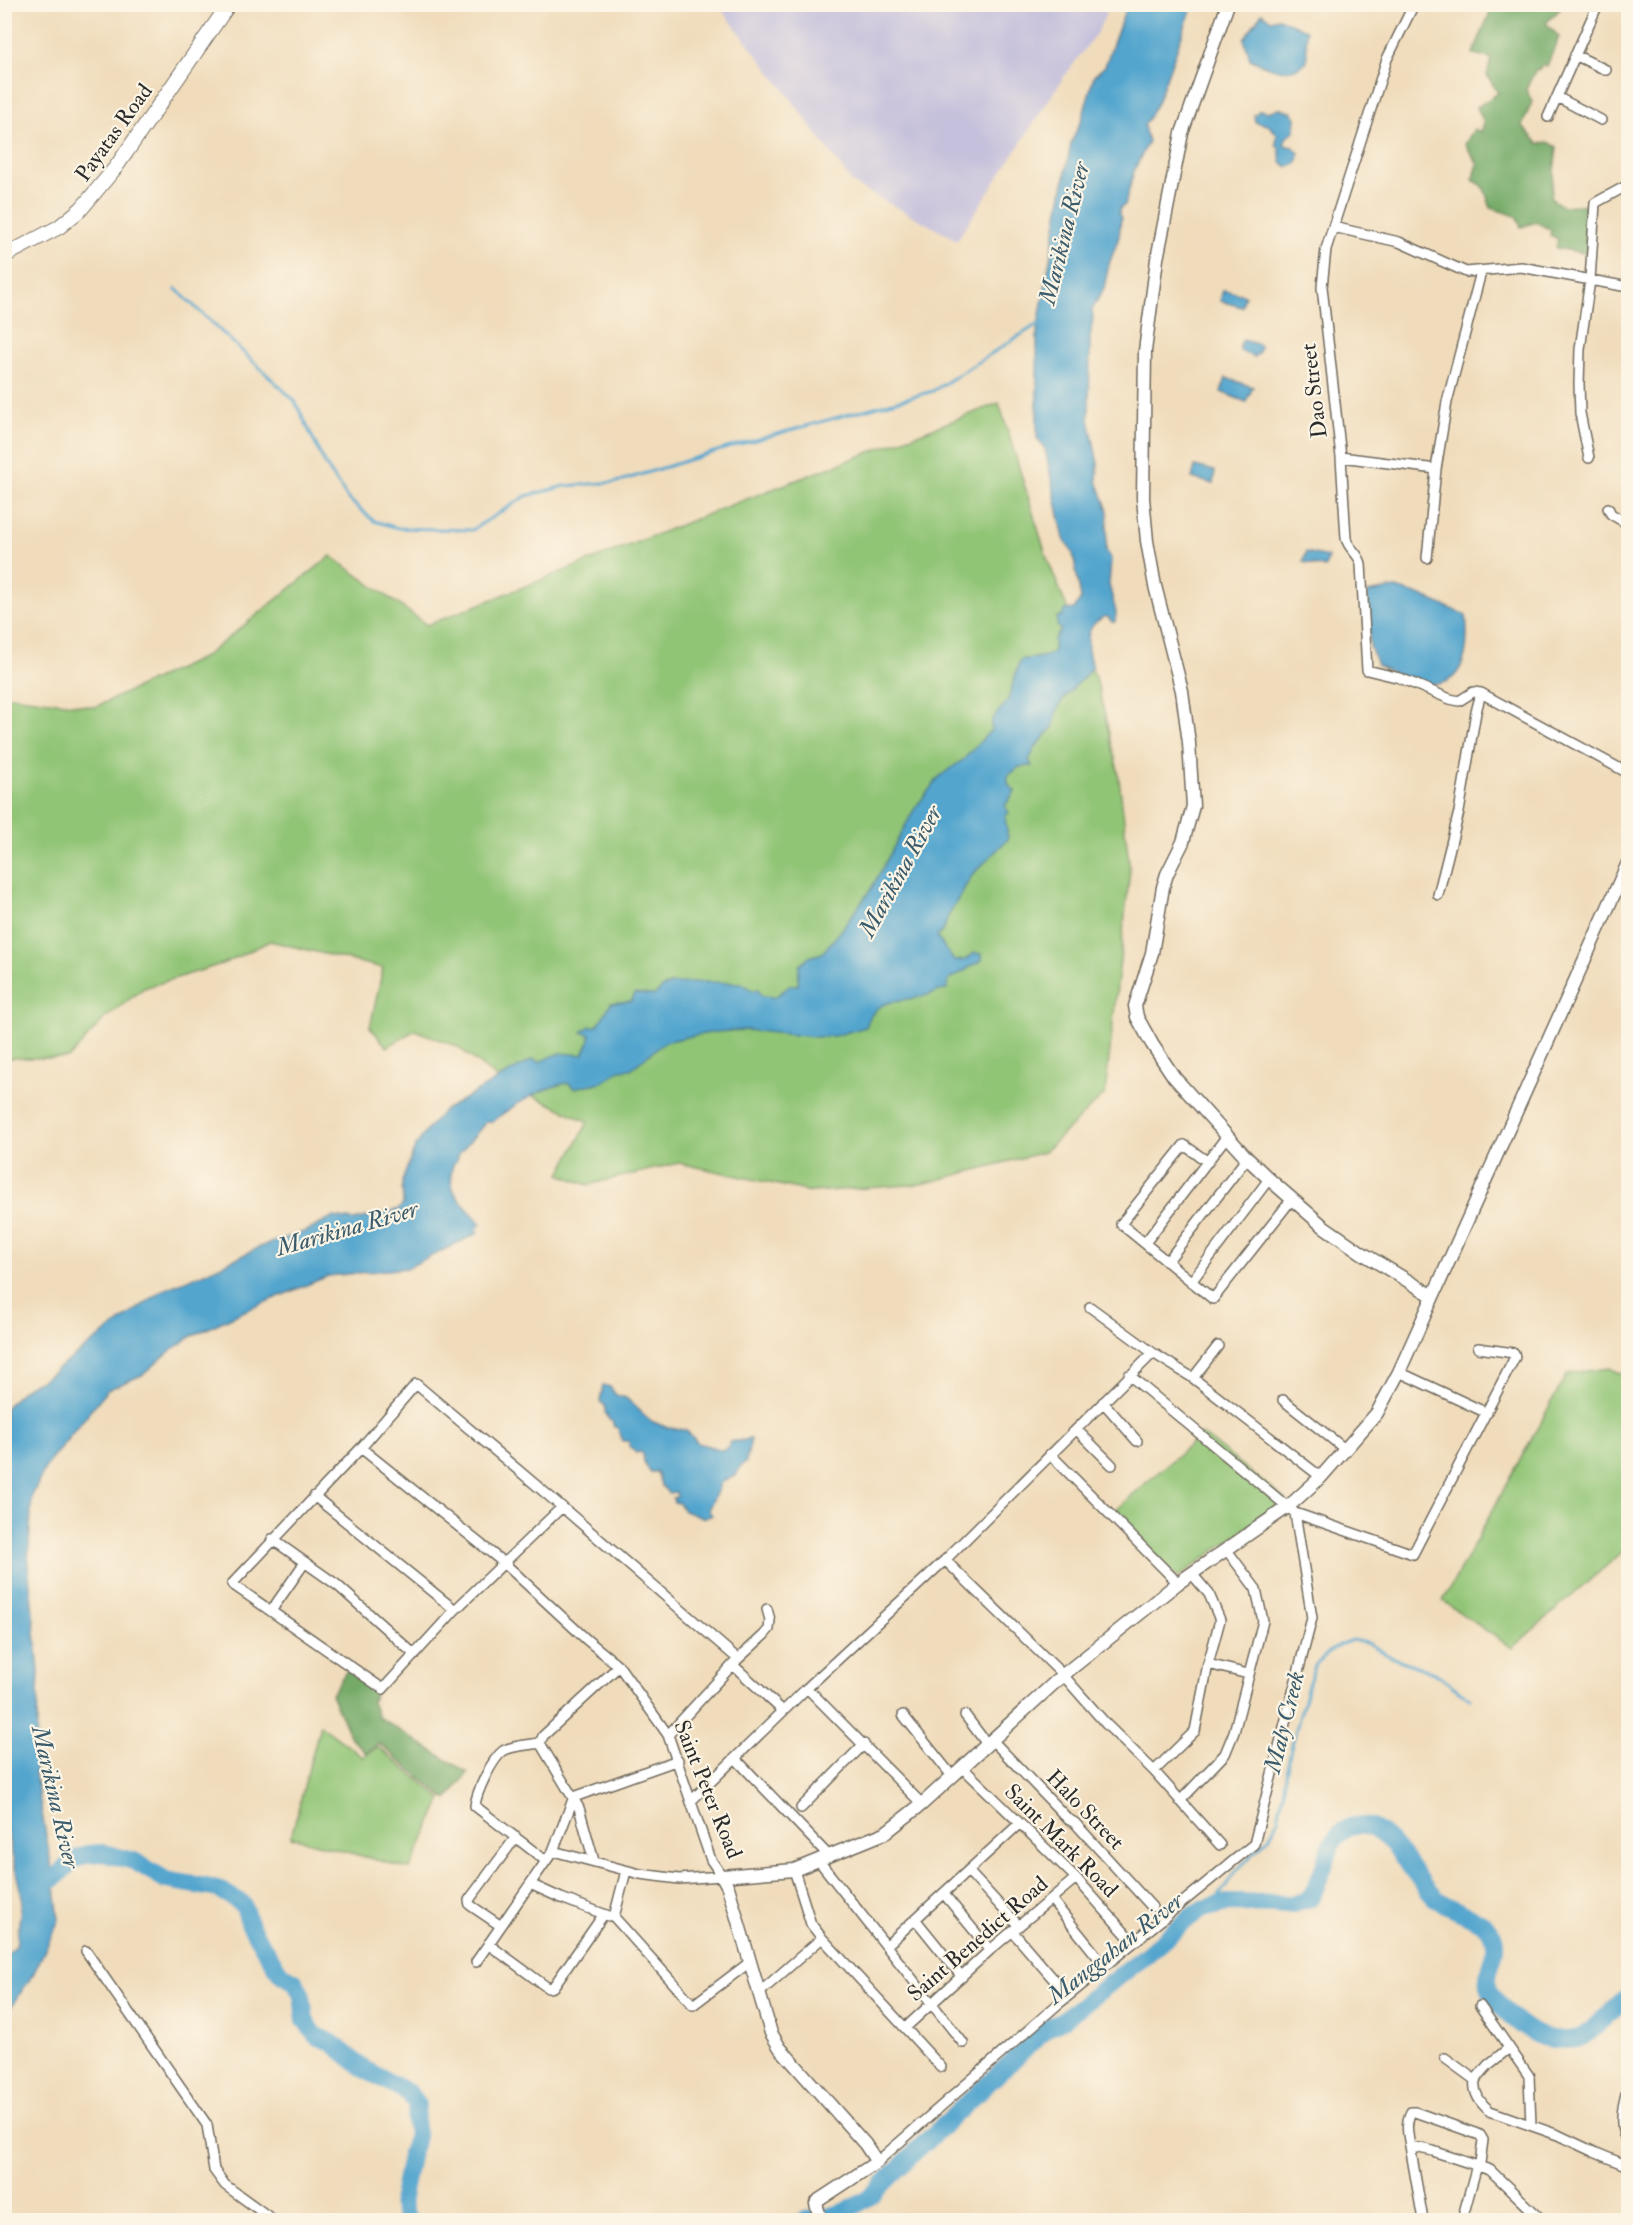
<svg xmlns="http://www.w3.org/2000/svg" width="1633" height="2225" font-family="'IM FELL Double Pica',serif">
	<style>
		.industrial { fill: #c5c0db }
		.green { fill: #91c576; stroke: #5e7850; stroke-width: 1.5 }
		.forest { fill: #74aa67; stroke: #506a49; stroke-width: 1.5 }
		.water { fill: #53a5ce; stroke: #3f687c; stroke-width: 1.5 }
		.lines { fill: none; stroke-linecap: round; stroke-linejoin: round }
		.stream { stroke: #53a5ce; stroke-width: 3 }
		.river { stroke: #53a5ce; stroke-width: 18 }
		.street-casing { stroke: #70695d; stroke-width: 12 }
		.secondary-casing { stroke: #70695d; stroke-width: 15 }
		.primary-casing { stroke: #70695d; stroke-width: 16 }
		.street { stroke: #fff; stroke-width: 9 }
		.secondary { stroke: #fff; stroke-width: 12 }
		.primary { stroke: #fff; stroke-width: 14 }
		.labels { text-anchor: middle; stroke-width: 4.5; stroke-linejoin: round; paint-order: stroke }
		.street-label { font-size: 22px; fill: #2b2b2b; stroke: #fcf5e5 }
		.water-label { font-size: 24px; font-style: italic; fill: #3b5c6c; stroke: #fcf5e5 }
	</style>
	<rect width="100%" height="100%" fill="#fcf5e5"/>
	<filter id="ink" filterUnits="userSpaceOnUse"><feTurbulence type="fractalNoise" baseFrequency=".0167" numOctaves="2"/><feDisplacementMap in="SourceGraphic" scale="12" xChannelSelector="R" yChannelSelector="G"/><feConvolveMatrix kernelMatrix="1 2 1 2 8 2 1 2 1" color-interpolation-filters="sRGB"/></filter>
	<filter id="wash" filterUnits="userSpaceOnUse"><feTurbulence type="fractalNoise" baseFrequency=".008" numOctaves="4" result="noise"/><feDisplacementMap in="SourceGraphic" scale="24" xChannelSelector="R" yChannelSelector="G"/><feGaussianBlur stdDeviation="1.35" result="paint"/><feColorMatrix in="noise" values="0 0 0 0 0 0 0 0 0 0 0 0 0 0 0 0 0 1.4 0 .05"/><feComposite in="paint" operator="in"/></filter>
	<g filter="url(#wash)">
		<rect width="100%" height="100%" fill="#f0dcbb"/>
		<path class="industrial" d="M718,5H1110L1098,31L1064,77L957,240L853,184L783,88Z"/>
		<path class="green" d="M999,403L1047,558L1097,682L1118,771L1130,870L1105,1094L1044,1152L922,1184L811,1192L679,1163L587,1185L560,1174L588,1122L497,1078L458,1047L415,1030L387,1047L370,1027L383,968L270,941L225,963L144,988L104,1019L69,1058H5V695L95,707L204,657L331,556L427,625L731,505Z
			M1609,1368L1628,1377V1547L1512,1648L1443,1601L1567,1374Z
			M1202,1434L1286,1500L1177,1578L1113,1512Z
			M320,1725L363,1757L378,1747L442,1799L410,1869L291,1837Z"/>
		<path class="forest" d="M1493,5H1564L1546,23L1559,37L1547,66L1542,65L1539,70L1536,69L1526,89L1532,102L1522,126L1539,144L1548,142L1557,147L1551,198L1562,206L1591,204L1590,254L1556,248L1558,239L1550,235L1551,230L1536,222L1521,227L1516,216L1491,208L1483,186L1473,180L1478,164L1465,144L1474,129L1481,132L1484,123L1477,107L1498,93L1487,75L1491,58L1473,54Z
			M348,1669L376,1685L372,1702L378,1717L468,1773L447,1800L378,1743L367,1754L351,1738L331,1694Z"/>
		<path class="water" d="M1127,5H1193L1157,103L1144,126L1148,142L1134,171L1125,205L1120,208L1119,214L1121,218L1119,237L1109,264L1104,288L1092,310L1093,318L1090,338L1089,419L1098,464L1097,481L1108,511L1106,550L1111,559L1109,585L1116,612L1115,622H1112L1108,617H1103C1101,619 1098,620 1095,623C1084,633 1087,655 1093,667C1079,685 1053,701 1054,726L1036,747L1029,760L1032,766L1019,767L1008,776V784L1015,791L1005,806L1009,813L1005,816L1008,839L972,875L947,918L944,930L937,937L954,961L965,960L974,953L982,954V960L949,980L947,989C939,991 932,994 924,996C900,1002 874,997 866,1027L834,1036L815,1037L745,1030L716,1032L687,1037L665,1042L631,1069L620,1070L602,1082L575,1088L567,1083C540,1088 514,1105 493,1121H487L459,1154L457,1160L453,1164C445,1195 464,1202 481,1224L477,1228L478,1233L407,1268L328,1276L242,1312L192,1336L170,1351L144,1374L107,1390L46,1466L32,1496L28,1564L39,1671L35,1774L54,1879L59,1920L34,1973L5,2016V1957L16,1946L22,1898L4,1819L5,1408C16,1397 27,1384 42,1380L163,1290L200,1275L267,1244L309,1230L334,1217L353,1220L378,1215L399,1209L403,1204L402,1181L415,1147L427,1130L443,1111L533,1059L539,1062L560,1053L583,1055L590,1039V1035L582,1032L590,1026L593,1027L598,1025L611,1003L631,1001L635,994L655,995L663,987L672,984L705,982L741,983L754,991L758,989L762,996L775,997L791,985H798L799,966L807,958L822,953L840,932L871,889L915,808L940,776L964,759L991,730L992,720L1008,700L1020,660C1031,658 1045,659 1054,651V639L1061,630L1057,625V617L1062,616L1065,610L1074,609L1081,599L1073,553L1064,539L1045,449L1037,438V331L1071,143L1083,116L1094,76L1105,66Z
			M1262,13L1271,20L1279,18L1306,30L1307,61C1291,78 1268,68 1250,59L1244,39Z
			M1279,108L1292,112L1296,118L1295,130L1286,138L1284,145L1293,147L1299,153C1299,162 1296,165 1288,167L1281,162L1279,147L1276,145L1277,134L1268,125L1255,122L1254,115L1260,110L1268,112Z
			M1223,290L1245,295L1242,307L1220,301Z
			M1243,340L1260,345L1259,352L1254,357L1240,351V344Z
			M1226,378L1253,387L1246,402L1221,392Z
			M1195,466L1215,471L1213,484L1192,478Z
			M1306,552L1328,557L1325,568L1303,562Z
			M1396,588L1419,595L1466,615C1469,646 1468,689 1424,684C1409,683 1391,671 1377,665L1370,646L1367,593Z
			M603,1385L610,1387L616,1395L626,1398L651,1421L668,1428L686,1430L698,1443L722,1450L728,1447L730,1442L751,1439L746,1462L739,1468L736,1476L722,1481L708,1510L712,1515L702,1518L684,1511L679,1503L674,1502L673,1499L677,1497L676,1493H668L661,1485L657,1472H650L644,1462L643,1454L641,1452L636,1453L629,1446V1441H623L617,1427H614L612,1421L609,1420L605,1412V1406L600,1401Z"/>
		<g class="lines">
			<path class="stream" d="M176,289L295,401L325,464L348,499L374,521L398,528L472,530L526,496L565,486L617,482L737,445L933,391L1041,322
				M1212,1906L1235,1872L1269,1838L1278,1819L1291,1748L1309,1682L1316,1664L1328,1653L1341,1644L1352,1640L1370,1644L1391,1657L1435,1673L1470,1699"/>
			<path class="river" d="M54,1879L73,1860L87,1854L103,1853L134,1861L166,1880L218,1889L243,1904L250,1925L263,1947L281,1974L295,1982L302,1996L305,2020L316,2036L331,2042L364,2069L409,2093L417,2105L415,2121L417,2136L410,2156L401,2203L406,2218L409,2220
				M806,2220L828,2217L845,2212L872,2195L919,2148L1047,2028L1064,2019L1144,1957L1190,1917L1203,1909L1227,1903L1294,1904L1310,1899C1321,1881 1324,1862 1332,1844C1335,1837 1342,1831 1348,1828C1384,1811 1414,1879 1435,1898C1450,1911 1483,1917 1492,1933C1502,1950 1485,1968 1488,1986C1491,2003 1527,2032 1543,2037C1554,2040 1574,2042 1584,2036C1590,2033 1595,2026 1601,2021C1610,2013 1619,2005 1628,1997"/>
		</g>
	</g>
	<g filter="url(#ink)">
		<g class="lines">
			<defs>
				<path id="street" d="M1414,4L1387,59L1326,249L1322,287L1341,457L1346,538C1348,549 1359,553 1361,564L1367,670L1400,678L1450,699L1459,701L1473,692L1481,693L1628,773
					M1575,55L1606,70
					M1557,97L1601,120
					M1548,117L1598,4
					M1333,227L1399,242L1466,272L1521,267L1628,287
					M1341,457L1436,469L1447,402L1481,272
					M1589,458L1580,413L1579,384L1580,349L1590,280L1595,203L1628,185
					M1608,508L1611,514L1628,524
					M1427,558L1436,469
					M1438,895L1459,812L1476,712L1481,693
					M1208,1162L1184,1145L1121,1224L1213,1299L1292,1199
					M1145,1243L1227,1136
					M1167,1262L1247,1158
					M1191,1282L1269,1179
					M1090,1307L1153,1353
					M1399,1372L1487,1413
					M1193,1378L1218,1346
					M1283,1400L1346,1450
					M1103,1402L1137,1441
					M1077,1430L1112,1465
					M361,1448L504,1563L587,1640L619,1666L668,1735L711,1860L722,1876
					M1050,1454L1178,1583
					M314,1496L455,1610
					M562,1507L455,1610L383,1689L232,1584L361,1448L416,1384L562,1507L738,1659
					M1295,1513L1413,1554L1515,1357L1514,1353L1478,1348
					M272,1539L337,1585L415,1655
					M945,1560L1063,1675L1106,1724L1154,1771L1220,1845
					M271,1611L305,1562
					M1208,1664L1248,1674
					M733,1665L783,1711
					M807,1688L922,1804
					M903,1715L952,1776
					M965,1715L987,1744
					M668,1735L738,1659L764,1635L769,1629L770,1620L767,1609
					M991,1739L1068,1819L1075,1823L1152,1907
					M540,1743C530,1745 512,1745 503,1751C492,1759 476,1793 475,1806L546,1861
					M540,1743L579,1808L594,1861
					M540,1743L543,1736L619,1666
					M735,1758L830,1857
					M962,1767L1076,1878L1133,1942
					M1154,1771L1195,1731L1208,1664L1220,1620L1209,1594L1192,1574
					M691,1801L807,1688L945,1560L1153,1353L1193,1378L1321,1477
					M1180,1801L1225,1754L1234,1732L1263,1621L1256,1589L1226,1549
					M801,1808L864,1744
					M553,1851L640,1874L679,1879L722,1876
					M819,1861L963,2043
					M794,1870L811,1924L822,1938L941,2067
					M626,1871L614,1917L693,2005L750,1962
					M968,1871L1019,1926
					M530,1884L561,1898L609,1916
					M944,1894L990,1950
					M1051,1899L1105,1966
					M916,1920L962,1977
					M501,1926L470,1905L469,1900L516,1837
					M1012,1931L1068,1996
					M488,1944L548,1988L553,1987L604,1914
					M887,1945L1019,1824
					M86,1951L207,2125L214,2170L225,2185L273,2220
					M476,1962L553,1851L574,1797L678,1760
					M759,1993L822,1938
					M1480,2006L1529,2076L1531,2125
					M905,2028L990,1950L1076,1878
					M1509,2048L1488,2065L1475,2080C1473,2093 1480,2103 1490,2111L1558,2135L1594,2152L1628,2166
					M1445,2058L1475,2080
					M1628,2087C1623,2103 1617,2128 1628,2142
					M1410,2146C1408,2135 1405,2123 1411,2112H1415L1480,2135L1483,2140L1480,2163L1477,2165L1462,2220
					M877,2162L1057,2005L1254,1844L1312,1618L1295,1513L1129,1375
					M1423,2220L1410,2146L1433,2151L1490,2170L1542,2220"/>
				<path id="secondary" d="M1228,4L1182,133L1157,259L1145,351L1143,498L1147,541L1155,586L1182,691L1189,743L1193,806L1183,842L1167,874L1163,887L1152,953L1135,1006L1137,1017L1152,1044L1174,1077L1247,1158L1269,1179L1323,1226L1362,1253L1433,1296
					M821,2220L816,2204L819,2200L877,2162L865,2144L780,2048L771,2033L728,1887L722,1876L794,1870L885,1833L922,1804L1063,1675L1178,1583L1289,1506L1321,1477L1377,1413L1399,1372L1628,863"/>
				<path id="primary" d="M4,256L59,227L81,209L116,167L229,4"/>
			</defs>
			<use href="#street" class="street-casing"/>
			<use href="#secondary" class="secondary-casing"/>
			<use href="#primary" class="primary-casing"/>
			<use href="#street" class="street"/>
			<use href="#secondary" class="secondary"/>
			<use href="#primary" class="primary"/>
		</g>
	</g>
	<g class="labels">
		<g class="street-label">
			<text transform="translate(113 132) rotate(-54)" y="8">Payatas Road</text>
			<text transform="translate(1313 391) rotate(-97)" y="8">Dao Street</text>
			<text transform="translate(709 1789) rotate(68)" y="8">Saint Peter Road</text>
			<text transform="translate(1086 1809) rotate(46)" y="8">Halo Street</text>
			<text transform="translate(1062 1840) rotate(45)" y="8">Saint Mark Road</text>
			<text transform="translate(977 1938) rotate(-41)" y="8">Saint Benedict Road</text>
		</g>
		<g class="water-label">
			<text transform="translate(1064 233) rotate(-76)" y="8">Marikina River</text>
			<text transform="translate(900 871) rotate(-61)" y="8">Marikina River</text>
			<text transform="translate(347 1228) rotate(-16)" y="8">Marikina River</text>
			<text transform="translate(1284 1722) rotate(-76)" y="8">Maly Creek</text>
			<text transform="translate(56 1797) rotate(77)" y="8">Marikina River</text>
			<text transform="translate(1115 1948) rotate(-38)" y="8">Manggahan River</text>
		</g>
	</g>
	<rect width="1633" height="2225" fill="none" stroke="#fcf5e5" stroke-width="24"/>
</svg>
